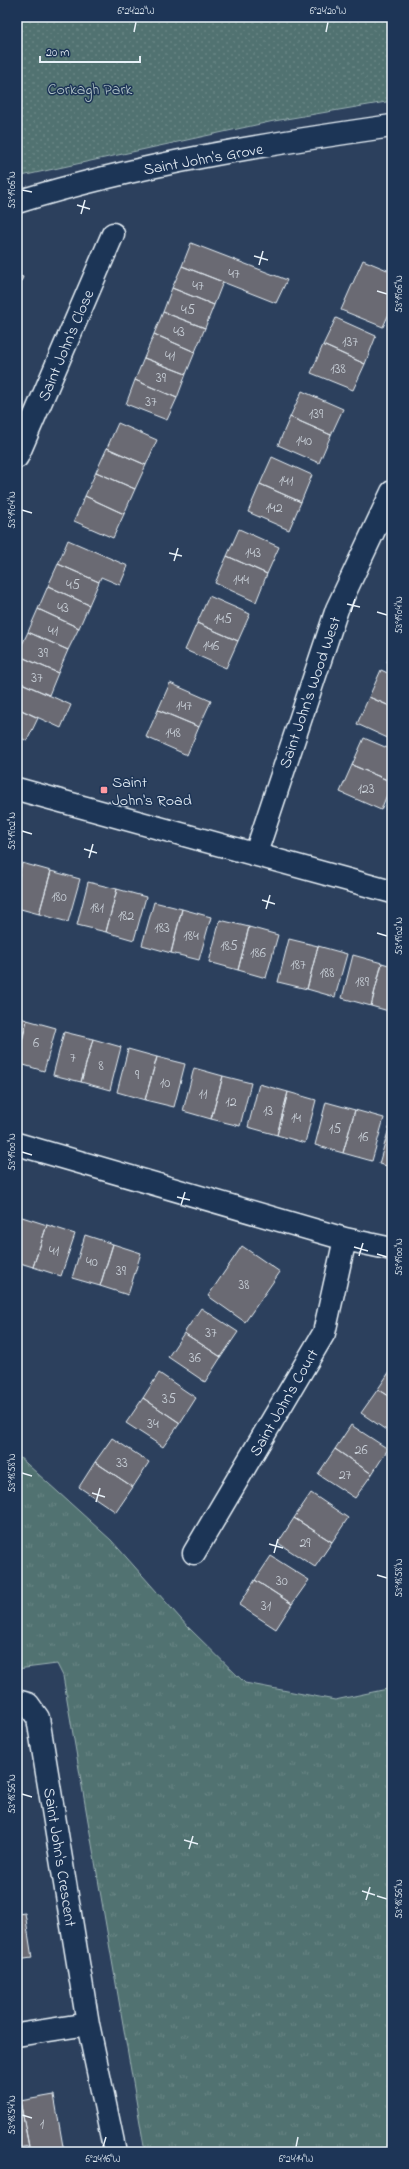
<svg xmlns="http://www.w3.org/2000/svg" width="409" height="2169" font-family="'Indie Flower',sans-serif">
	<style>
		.grass { fill: url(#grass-tufts); stroke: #9cb2b4 }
		.park { fill: url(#park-dots); stroke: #9cb2b4 }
		.building { fill: #6a6a73; stroke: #e8f1f8 }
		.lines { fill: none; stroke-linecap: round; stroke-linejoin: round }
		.minor-casing { stroke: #e8f1f8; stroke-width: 25 }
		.minor { stroke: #1d3557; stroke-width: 22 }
		.ticks { fill: none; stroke: #e8f1f8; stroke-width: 1.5 }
		.poi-dot { fill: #ff9aa2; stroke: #1d3557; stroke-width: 1.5 }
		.labels { text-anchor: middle; stroke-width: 3; stroke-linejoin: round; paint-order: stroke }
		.number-label { font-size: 14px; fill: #c8cfd7 }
		.park-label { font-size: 16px; fill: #b3c5c9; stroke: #1d3557 }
		.street-label { font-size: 16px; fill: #e8f1f8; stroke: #1d3557 }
		.poi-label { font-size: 16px; fill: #e8f1f8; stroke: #1d3557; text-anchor: start }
		.neatline { fill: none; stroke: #e8f1f8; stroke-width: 1.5 }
		.ticks-label { font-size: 10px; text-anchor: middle; fill: #e8f1f8 }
	</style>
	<defs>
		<pattern id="grass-tufts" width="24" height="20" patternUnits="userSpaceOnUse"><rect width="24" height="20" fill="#517271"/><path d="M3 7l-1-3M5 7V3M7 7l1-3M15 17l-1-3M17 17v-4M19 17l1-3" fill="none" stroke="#6a8786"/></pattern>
		<pattern id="park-dots" width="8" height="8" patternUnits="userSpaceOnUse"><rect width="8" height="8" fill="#517271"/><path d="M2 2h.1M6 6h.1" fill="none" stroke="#6a8786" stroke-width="1.8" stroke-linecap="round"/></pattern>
	</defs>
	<rect width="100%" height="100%" fill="#2c405d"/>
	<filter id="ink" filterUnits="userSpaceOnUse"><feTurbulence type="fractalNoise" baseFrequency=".025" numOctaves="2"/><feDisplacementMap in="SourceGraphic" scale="8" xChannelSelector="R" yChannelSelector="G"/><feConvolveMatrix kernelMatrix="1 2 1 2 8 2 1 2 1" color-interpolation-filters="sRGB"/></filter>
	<g filter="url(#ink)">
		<path class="grass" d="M17,1455L111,1540L188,1627L245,1683L335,1700L392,1688V2152H145L63,1676L57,1664L17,1669Z"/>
		<path class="park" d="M17,17H392V101L274,121L17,177Z"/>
		<path class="building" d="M191,243L287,280L276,303L182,266Z
			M363,260L392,272V307L383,327L341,310Z
			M182,266L223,282L214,305L172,288Z
			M17,275L23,277L17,291Z
			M172,288L214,305L205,328L163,312Z
			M163,312L205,328L195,352L154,334Z
			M336,318L376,336L365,364L323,345Z
			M154,334L195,352L186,374L144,358Z
			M323,345L365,364L353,390L311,373Z
			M144,358L186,374L177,398L135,380Z
			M135,380L177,398L167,420L126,404Z
			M302,391L343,409L331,435L290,417Z
			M290,417L331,435L319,463L278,445Z
			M118,423L157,440L146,465L107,448Z
			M107,448L146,465L135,489L96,472Z
			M272,457L312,475L301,502L260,484Z
			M96,472L135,489L124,514L85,496Z
			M260,484L301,502L289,530L248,512Z
			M85,496L124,514L113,538L74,521Z
			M239,529L279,547L267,574L227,556Z
			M68,540L128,566L120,585L101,577L99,582L58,564Z
			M227,556L267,574L256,602L215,583Z
			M58,564L99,582L89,605L48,586Z
			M48,586L89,605L79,628L38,609Z
			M209,596L250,614L238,641L197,623Z
			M38,609L79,628L68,650L28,632Z
			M197,623L238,641L226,668L185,650Z
			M28,632L68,650L58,673L17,655Z
			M392,650V664L387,662Z
			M17,655L58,673L49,695L17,681Z
			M381,670L392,675V707L369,697Z
			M17,681L71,705L61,728L17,708Z
			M170,683L211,701L199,727L158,710Z
			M369,697L392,707V740L357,724Z
			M17,708L38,718L27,741L17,736Z
			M158,710L199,727L187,755L146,737Z
			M364,738L392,750V782L352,765Z
			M352,765L392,782L381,810L340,792Z
			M22,863L51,871L39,914L17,908V883Z
			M51,871L80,879L68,922L39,914Z
			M88,882L117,889L106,932L77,925Z
			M117,889L146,897L134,940L106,932Z
			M154,902L182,909L171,953L142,945Z
			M182,909L211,917L199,960L171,953Z
			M220,920L249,927L238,970L209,962Z
			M249,927L278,935L266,978L238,970Z
			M289,939L318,946L307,989L278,982Z
			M318,946L347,954L335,997L307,989Z
			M353,955L382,963L371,1006L342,998Z
			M382,963L392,966V1012L371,1006Z
			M17,1017L27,1020L17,1057Z
			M27,1020L56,1028L44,1071L17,1063Z
			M64,1032L93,1039L81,1082L53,1075Z
			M93,1039L121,1047L110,1090L81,1082Z
			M128,1049L157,1057L145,1100L117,1092Z
			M157,1057L185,1064L174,1107L145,1100Z
			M194,1068L223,1076L211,1119L183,1111Z
			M223,1076L251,1083L240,1126L211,1119Z
			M259,1084L288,1092L277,1135L248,1127Z
			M288,1092L316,1100L305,1143L277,1135Z
			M326,1102L355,1110L343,1153L315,1145Z
			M355,1110L384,1118L372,1161L343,1153Z
			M391,1121H392V1167L379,1164Z
			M19,1216L47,1225L33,1267L17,1262Z
			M47,1225L75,1234L61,1276L33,1267Z
			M85,1235L113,1244L100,1286L72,1278Z
			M113,1244L141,1253L128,1295L100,1286Z
			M242,1246L280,1272L245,1322L208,1296Z
			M201,1308L238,1332L221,1357L184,1333Z
			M184,1333L221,1357L205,1382L168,1357Z
			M392,1368V1398L378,1389Z
			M159,1373L196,1398L180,1423L143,1398Z
			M378,1389L392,1398V1434L361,1413Z
			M143,1398L180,1423L163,1447L126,1423Z
			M351,1425L388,1449L372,1474L335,1449Z
			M112,1438L149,1462L133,1487L95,1462Z
			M335,1449L372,1474L355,1498L318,1474Z
			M95,1462L133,1487L116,1512L79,1487Z
			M311,1493L348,1518L332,1542L294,1518Z
			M294,1518L332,1542L315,1567L278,1543Z
			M271,1556L309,1580L292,1604L255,1580Z
			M255,1580L292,1604L276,1629L239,1605Z
			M25,1913L32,1958L17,1960V1914Z
			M54,2095L64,2152H30L20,2101Z
			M17,2101H20L29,2146L17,2148Z"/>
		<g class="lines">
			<defs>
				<path id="minor" d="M17,202C139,164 266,144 392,126
					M17,457L113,234
					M17,789L392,892
					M256,853L337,609L392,492
					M17,1144L345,1239L392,1249
					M194,1553L324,1333L345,1239
					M17,1701L28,1704L38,1718L88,2024L115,2152
					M17,2035L88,2024"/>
			</defs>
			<use href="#minor" class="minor-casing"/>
			<use href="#minor" class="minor"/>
		</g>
	</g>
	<path class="ticks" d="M134,32L136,22M326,32L328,22M22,190L32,192M77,205L90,209M81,214L85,200M254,256L268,260M259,265L263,251M377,291L387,294M22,510L32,513M169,553L182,556M174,561L178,548M347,604L360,607M351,612L355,599M377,612L387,615M22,831L32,834M84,849L97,853M89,858L93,844M262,900L275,904M266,909L270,895M377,933L387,936M22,1152L32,1155M177,1197L190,1200M181,1205L185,1192M354,1247L368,1251M377,1254L387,1257M359,1256L363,1243M22,1473L32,1476M92,1493L105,1497M96,1502L100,1488M269,1544L283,1548M274,1553L278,1539M377,1575L387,1578M22,1794L32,1797M184,1840L198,1844M189,1849L193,1836M362,1891L375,1895M377,1896L387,1899M366,1900L370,1887M22,2115L32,2118M103,2147L106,2137M296,2147L298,2137"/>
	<rect class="poi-dot" x="100" y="786" width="8" height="8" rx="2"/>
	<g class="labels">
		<g class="number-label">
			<text x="234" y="278">47</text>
			<text x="198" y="290">47</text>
			<text x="188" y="314">45</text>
			<text x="179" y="336">43</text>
			<text x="350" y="346">137</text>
			<text x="170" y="360">41</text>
			<text x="338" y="373">138</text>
			<text x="161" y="382">39</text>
			<text x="151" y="406">37</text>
			<text x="316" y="418">139</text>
			<text x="304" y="445">140</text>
			<text x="286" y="485">141</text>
			<text x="274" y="512">142</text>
			<text x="253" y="557">143</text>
			<text x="241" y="584">144</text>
			<text x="73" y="589">45</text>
			<text x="63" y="612">43</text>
			<text x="223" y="623">145</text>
			<text x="53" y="635">41</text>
			<text x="211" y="650">146</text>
			<text x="43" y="657">39</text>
			<text x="37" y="682">37</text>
			<text x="184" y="710">147</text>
			<text x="173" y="737">148</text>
			<text x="366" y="793">123</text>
			<text x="59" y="901">180</text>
			<text x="97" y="912">181</text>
			<text x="126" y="920">182</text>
			<text x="162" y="932">183</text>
			<text x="191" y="940">184</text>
			<text x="229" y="950">185</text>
			<text x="258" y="957">186</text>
			<text x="298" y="969">187</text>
			<text x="327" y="977">188</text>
			<text x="362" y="986">189</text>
			<text x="36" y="1047">6</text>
			<text x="73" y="1062">7</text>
			<text x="101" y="1070">8</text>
			<text x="137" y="1079">9</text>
			<text x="165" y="1087">10</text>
			<text x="203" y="1098">11</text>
			<text x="231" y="1106">12</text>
			<text x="268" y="1115">13</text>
			<text x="296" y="1122">14</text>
			<text x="335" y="1133">15</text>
			<text x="363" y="1141">16</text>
			<text x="54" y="1255">41</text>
			<text x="92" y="1266">40</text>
			<text x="121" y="1275">39</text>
			<text x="244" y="1289">38</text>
			<text x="211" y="1337">37</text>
			<text x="195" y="1362">36</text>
			<text x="169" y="1403">35</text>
			<text x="153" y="1428">34</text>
			<text x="361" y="1454">26</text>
			<text x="122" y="1467">33</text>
			<text x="345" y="1479">27</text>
			<text x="305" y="1547">29</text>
			<text x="282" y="1585">30</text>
			<text x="266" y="1610">31</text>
			<text x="42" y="2128">1</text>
		</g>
		<g class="park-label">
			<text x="90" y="94">Corkagh Park</text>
		</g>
		<g class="street-label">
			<text transform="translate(203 158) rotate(-10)" y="6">Saint John's Grove</text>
			<text transform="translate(65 345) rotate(-67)" y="6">Saint John's Close</text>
			<text transform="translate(309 692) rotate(-71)" y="6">Saint John's Wood West</text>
			<text transform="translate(283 1402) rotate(-60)" y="6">Saint John's Court</text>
			<text transform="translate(61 1857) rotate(81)" y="6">Saint John's Crescent</text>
		</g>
		<g class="poi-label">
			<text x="112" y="787">Saint<tspan x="112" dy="18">John's Road</tspan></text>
		</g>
	</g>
	<rect width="409" height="2169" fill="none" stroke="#1d3557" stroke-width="44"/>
	<path d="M40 56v6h100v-6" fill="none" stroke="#e8f1f8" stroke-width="2"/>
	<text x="46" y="56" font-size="12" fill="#e8f1f8" stroke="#1d3557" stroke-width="3" paint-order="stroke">20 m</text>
	<rect x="22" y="22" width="365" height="2125" class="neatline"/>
	<g class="ticks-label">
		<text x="136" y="14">6°24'22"W</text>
		<text x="328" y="14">6°24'20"W</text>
		<text transform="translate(11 190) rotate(-90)" y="4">53°19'06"N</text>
		<text transform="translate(398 294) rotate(-90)" y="4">53°19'06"N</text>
		<text transform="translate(11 510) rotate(-90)" y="4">53°19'04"N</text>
		<text transform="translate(398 615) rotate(-90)" y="4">53°19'04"N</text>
		<text transform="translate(11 831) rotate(-90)" y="4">53°19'02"N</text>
		<text transform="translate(398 936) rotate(-90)" y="4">53°19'02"N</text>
		<text transform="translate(11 1152) rotate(-90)" y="4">53°19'00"N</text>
		<text transform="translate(398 1257) rotate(-90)" y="4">53°19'00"N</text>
		<text transform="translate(11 1473) rotate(-90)" y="4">53°18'58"N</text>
		<text transform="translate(398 1578) rotate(-90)" y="4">53°18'58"N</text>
		<text transform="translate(11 1794) rotate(-90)" y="4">53°18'56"N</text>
		<text transform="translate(398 1899) rotate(-90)" y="4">53°18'56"N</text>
		<text transform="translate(11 2115) rotate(-90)" y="4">53°18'54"N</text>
		<text x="103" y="2162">6°24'16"W</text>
		<text x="296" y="2162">6°24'14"W</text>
	</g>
</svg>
